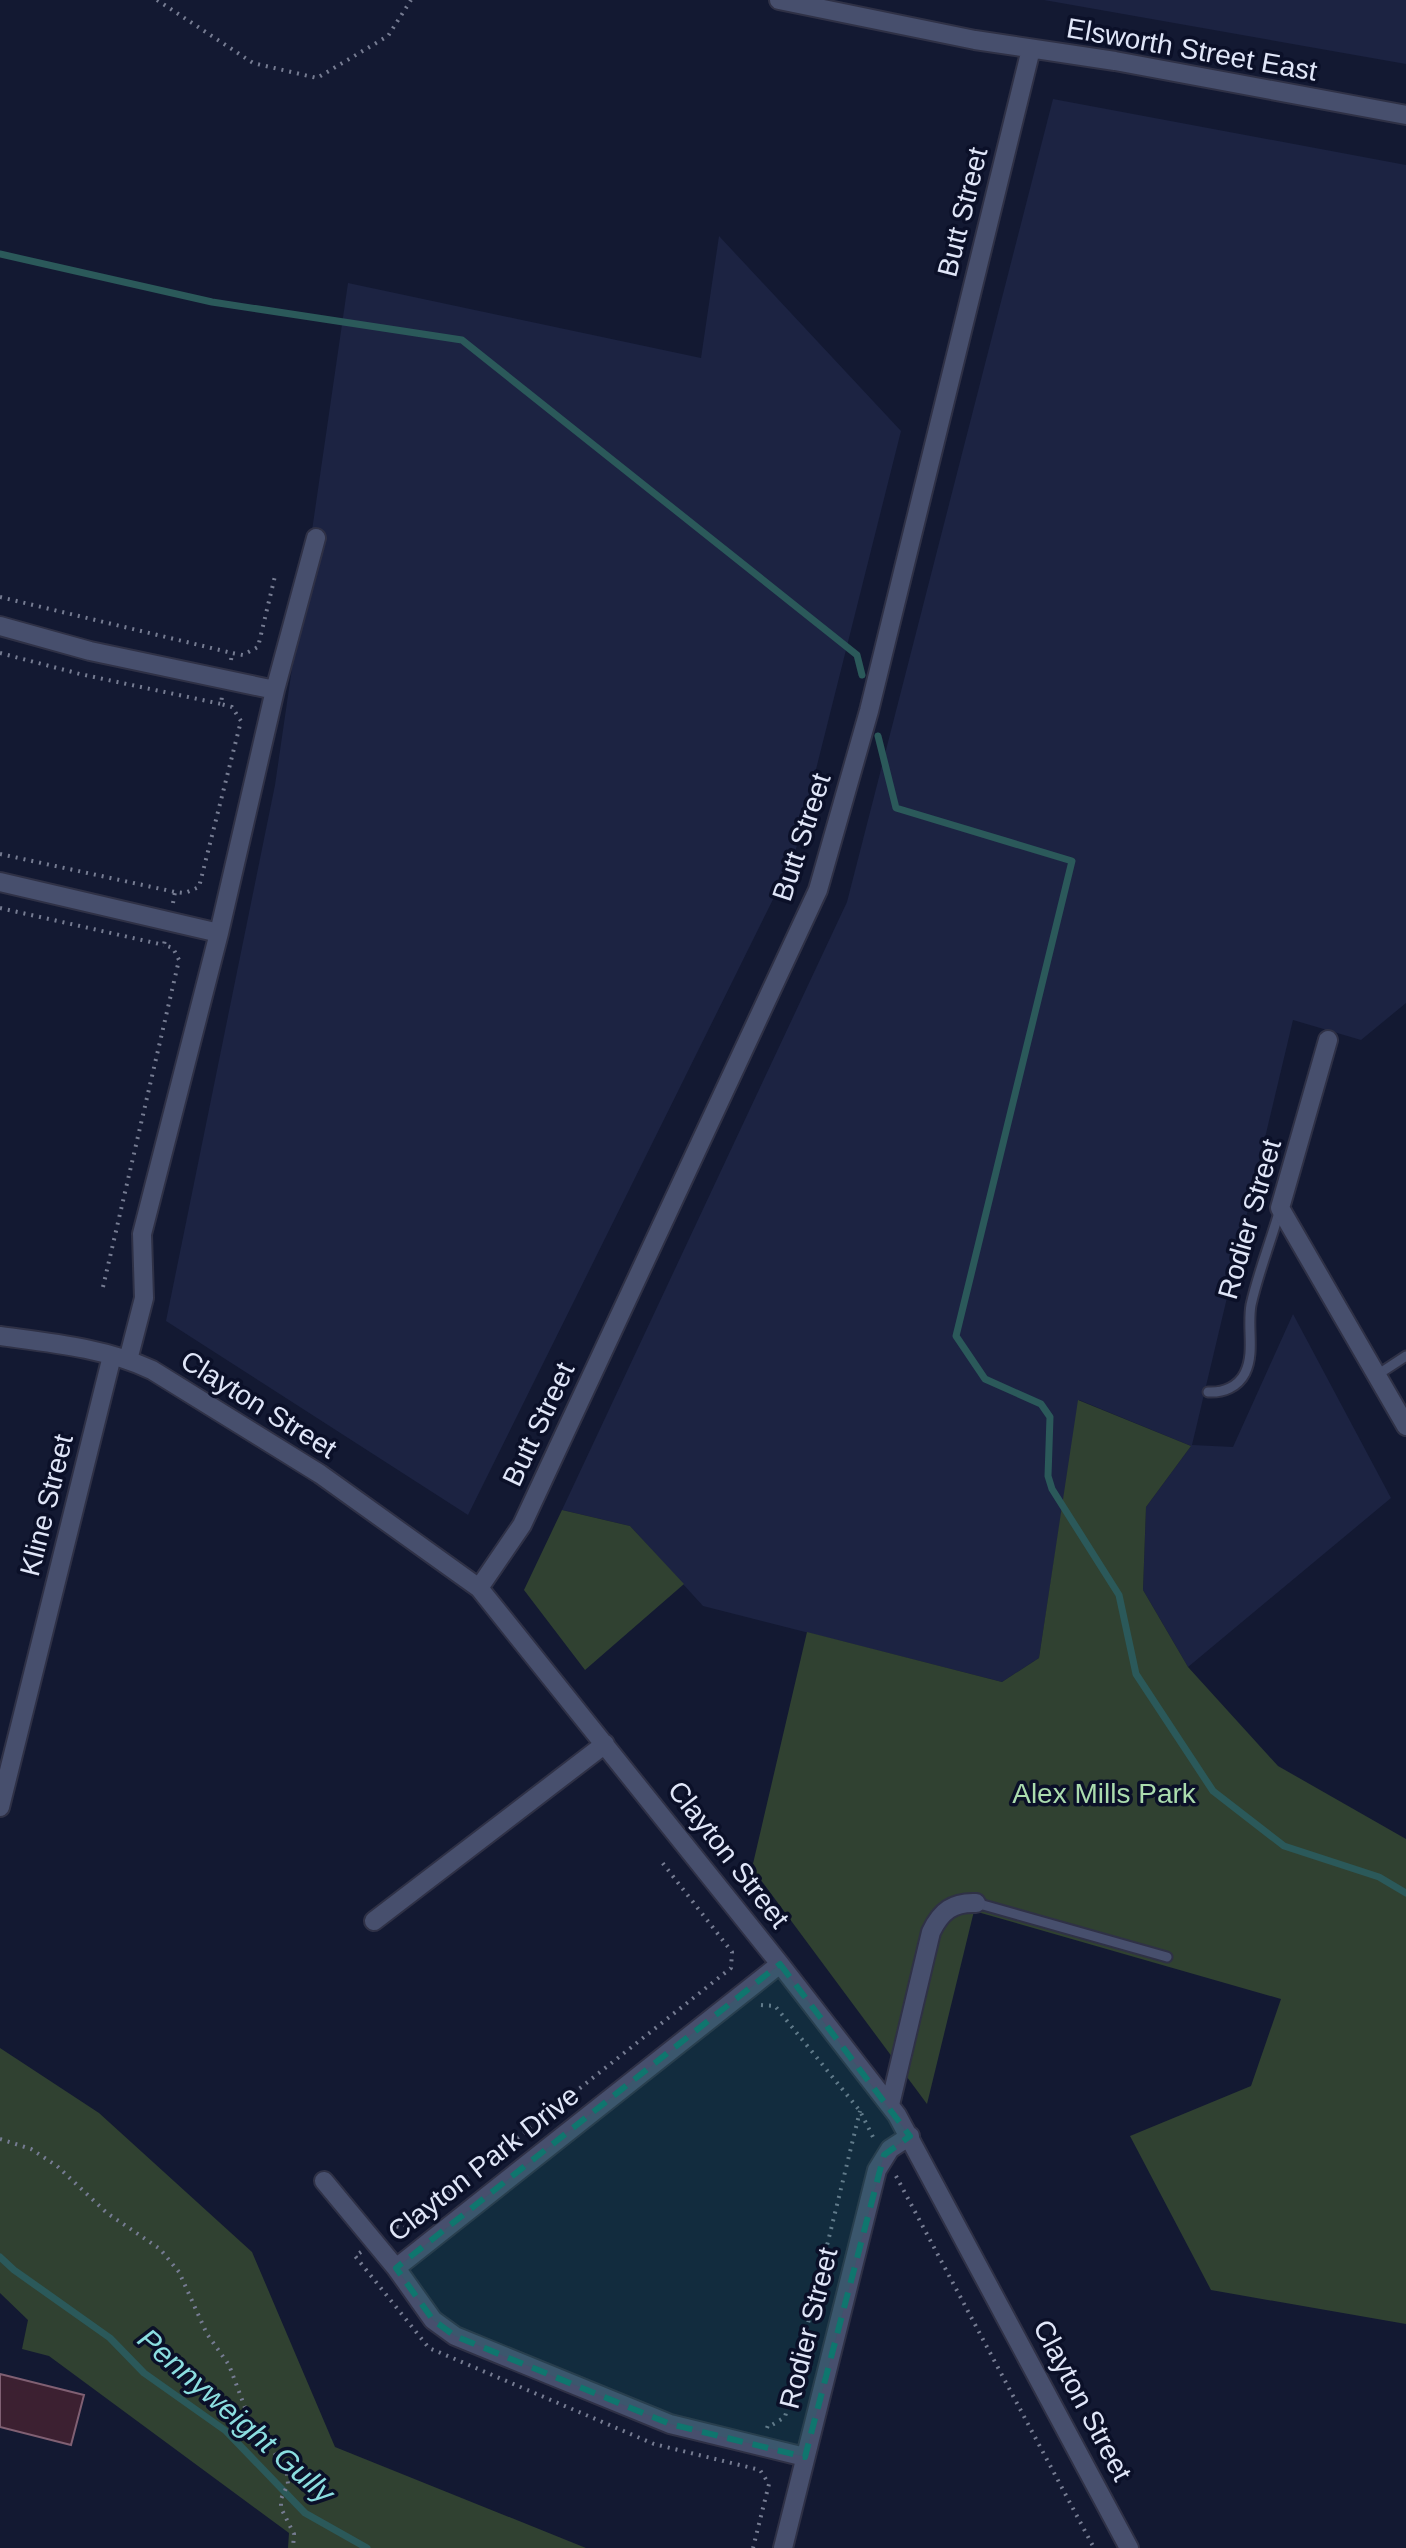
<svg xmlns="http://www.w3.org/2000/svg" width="1406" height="2548" font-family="Arial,sans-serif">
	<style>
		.built { fill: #1c2342 }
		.green { fill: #304131 }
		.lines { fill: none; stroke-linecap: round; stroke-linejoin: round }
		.stream { stroke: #2b595a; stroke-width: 7 }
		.building { fill: #3c2031; stroke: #806073; stroke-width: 2 }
		.lane-casing { stroke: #2f3146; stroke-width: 13 }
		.street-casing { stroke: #2f3146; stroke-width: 22 }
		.path { stroke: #767c92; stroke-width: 4; stroke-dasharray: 2 6; stroke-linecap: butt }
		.lane { stroke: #474f6d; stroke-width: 9 }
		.street { stroke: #474f6d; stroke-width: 18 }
		.marked { fill: #0f766e; fill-opacity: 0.2; stroke: #0f766e; stroke-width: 6; stroke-dasharray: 16 10; stroke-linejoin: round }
		.labels { text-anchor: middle; stroke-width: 7; stroke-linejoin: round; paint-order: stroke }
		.street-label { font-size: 28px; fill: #e0e6f8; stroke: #0b1028 }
		.park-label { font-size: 28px; fill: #abdcae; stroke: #0b1028 }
		.water-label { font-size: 30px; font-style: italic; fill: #8bdee0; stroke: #0b1028 }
	</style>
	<rect width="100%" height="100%" fill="#131932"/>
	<path class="built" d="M1044,0H1406V64Z
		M1053,99L1406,165V1003L1361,1040L1293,1020L1192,1445L1233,1447L1293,1314L1391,1498L1188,1667L1143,1590L1146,1507L1191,1446L1079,1400L1039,1658L1002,1682L703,1606L630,1526L562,1510L847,902Z
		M719,236L901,431L794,857L468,1515L166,1321L275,785L348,283L701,358Z"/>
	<path class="green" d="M1078,1400L1191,1446L1146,1507L1143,1590L1188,1667L1278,1766L1406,1839V2324L1211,2290L1130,2136L1251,2086L1281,1999L974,1911L927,2104L752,1868L807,1632L1002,1682L1039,1658Z
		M562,1510L630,1526L684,1584L585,1670L524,1590Z
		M0,2048L99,2113L252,2252L335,2447L586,2548H288L289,2533L49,2356L22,2349L28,2320L0,2293Z"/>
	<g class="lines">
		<path class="stream" d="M0,254L212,302L462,340L857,655L862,675
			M878,736L896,808L1072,861L956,1336L985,1379L1041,1404L1050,1417L1048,1476L1052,1489L1119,1595L1136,1674L1213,1791L1284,1846L1379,1877L1406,1893
			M0,2257L14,2270L110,2338L144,2373L226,2431L305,2513L367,2548"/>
	</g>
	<path class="building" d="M0,2374L84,2395L71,2445L0,2427Z"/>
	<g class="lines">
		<defs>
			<path id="lane" d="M1377,1375L1406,1356
				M1208,1392C1223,1393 1238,1387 1245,1373C1255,1353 1247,1327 1251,1305C1258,1273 1271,1241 1280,1209
				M976,1903L1167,1957"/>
			<path id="street" d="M779,0L975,40L1115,61L1406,115
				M0,626L90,651L275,690
				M0,882L219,933
				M1328,1040L1280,1208L1406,1426
				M0,1336C52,1343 105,1348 152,1370L320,1474L479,1588L780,1964L897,2115L1129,2548
				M128,1360L144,1298L142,1234L219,933L275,690L316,538
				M479,1588L522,1525L818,890L869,711L1031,49
				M0,1807L112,1356
				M374,1921L605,1744
				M780,1964L396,2268L433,2320L455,2336L670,2424L805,2457
				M890,2105L931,1932C941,1911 953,1902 976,1903
				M324,2181L396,2268
				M783,2548L877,2170L890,2149L910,2136"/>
		</defs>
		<use href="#lane" class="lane-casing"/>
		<use href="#street" class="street-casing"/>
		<path class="path" d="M157,0L253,63L317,78L388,36L411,0
			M0,597L232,653
			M0,653L80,674L221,704
			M231,660L232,653L243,655L258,647L275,576
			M0,854L175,892
			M173,903L175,892L185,893L199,887L241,721L232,707L221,704L222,696
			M0,908L164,945
			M103,1287L179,960L173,948L164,945L165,939
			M761,2005L775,2006L860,2111L875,2141
			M0,2139L31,2149L57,2166L107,2213L160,2249L179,2272L207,2334L229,2365L247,2413L281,2462L287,2474L288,2484L281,2499V2508L294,2534L293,2548
			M896,2176L1094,2548
			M389,2228L394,2226L404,2228L731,1968L732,1952L661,1861
			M361,2252L355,2256L429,2348L654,2444L760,2470L769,2484L753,2548
			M767,2428L768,2425H772L785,2417L860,2111"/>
		<use href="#lane" class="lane"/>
		<use href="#street" class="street"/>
	</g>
	<path class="marked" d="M780,1964L910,2136L884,2155L805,2457L670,2424L455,2336L433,2320L396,2268Z"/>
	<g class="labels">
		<g class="street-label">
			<text transform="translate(1192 49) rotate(10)" y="10">Elsworth Street East</text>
			<text transform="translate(962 212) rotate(-76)" y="10">Butt Street</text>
			<text transform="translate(801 837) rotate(-72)" y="10">Butt Street</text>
			<text transform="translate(1249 1219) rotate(-74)" y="10">Rodier Street</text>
			<text transform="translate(259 1404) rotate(32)" y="10">Clayton Street</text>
			<text transform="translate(538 1424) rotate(-65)" y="10">Butt Street</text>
			<text transform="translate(46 1505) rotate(-76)" y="10">Kline Street</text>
			<text transform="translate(729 1854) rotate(52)" y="10">Clayton Street</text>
			<text transform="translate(483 2163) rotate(-38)" y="10">Clayton Park Drive</text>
			<text transform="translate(808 2328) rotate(-76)" y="10">Rodier Street</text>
			<text transform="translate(1083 2400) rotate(62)" y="10">Clayton Street</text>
		</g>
		<g class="park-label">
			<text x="1104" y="1803">Alex Mills Park</text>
		</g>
		<g class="water-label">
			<text transform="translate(236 2416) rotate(41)" y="10">Pennyweight Gully</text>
		</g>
	</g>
</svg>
